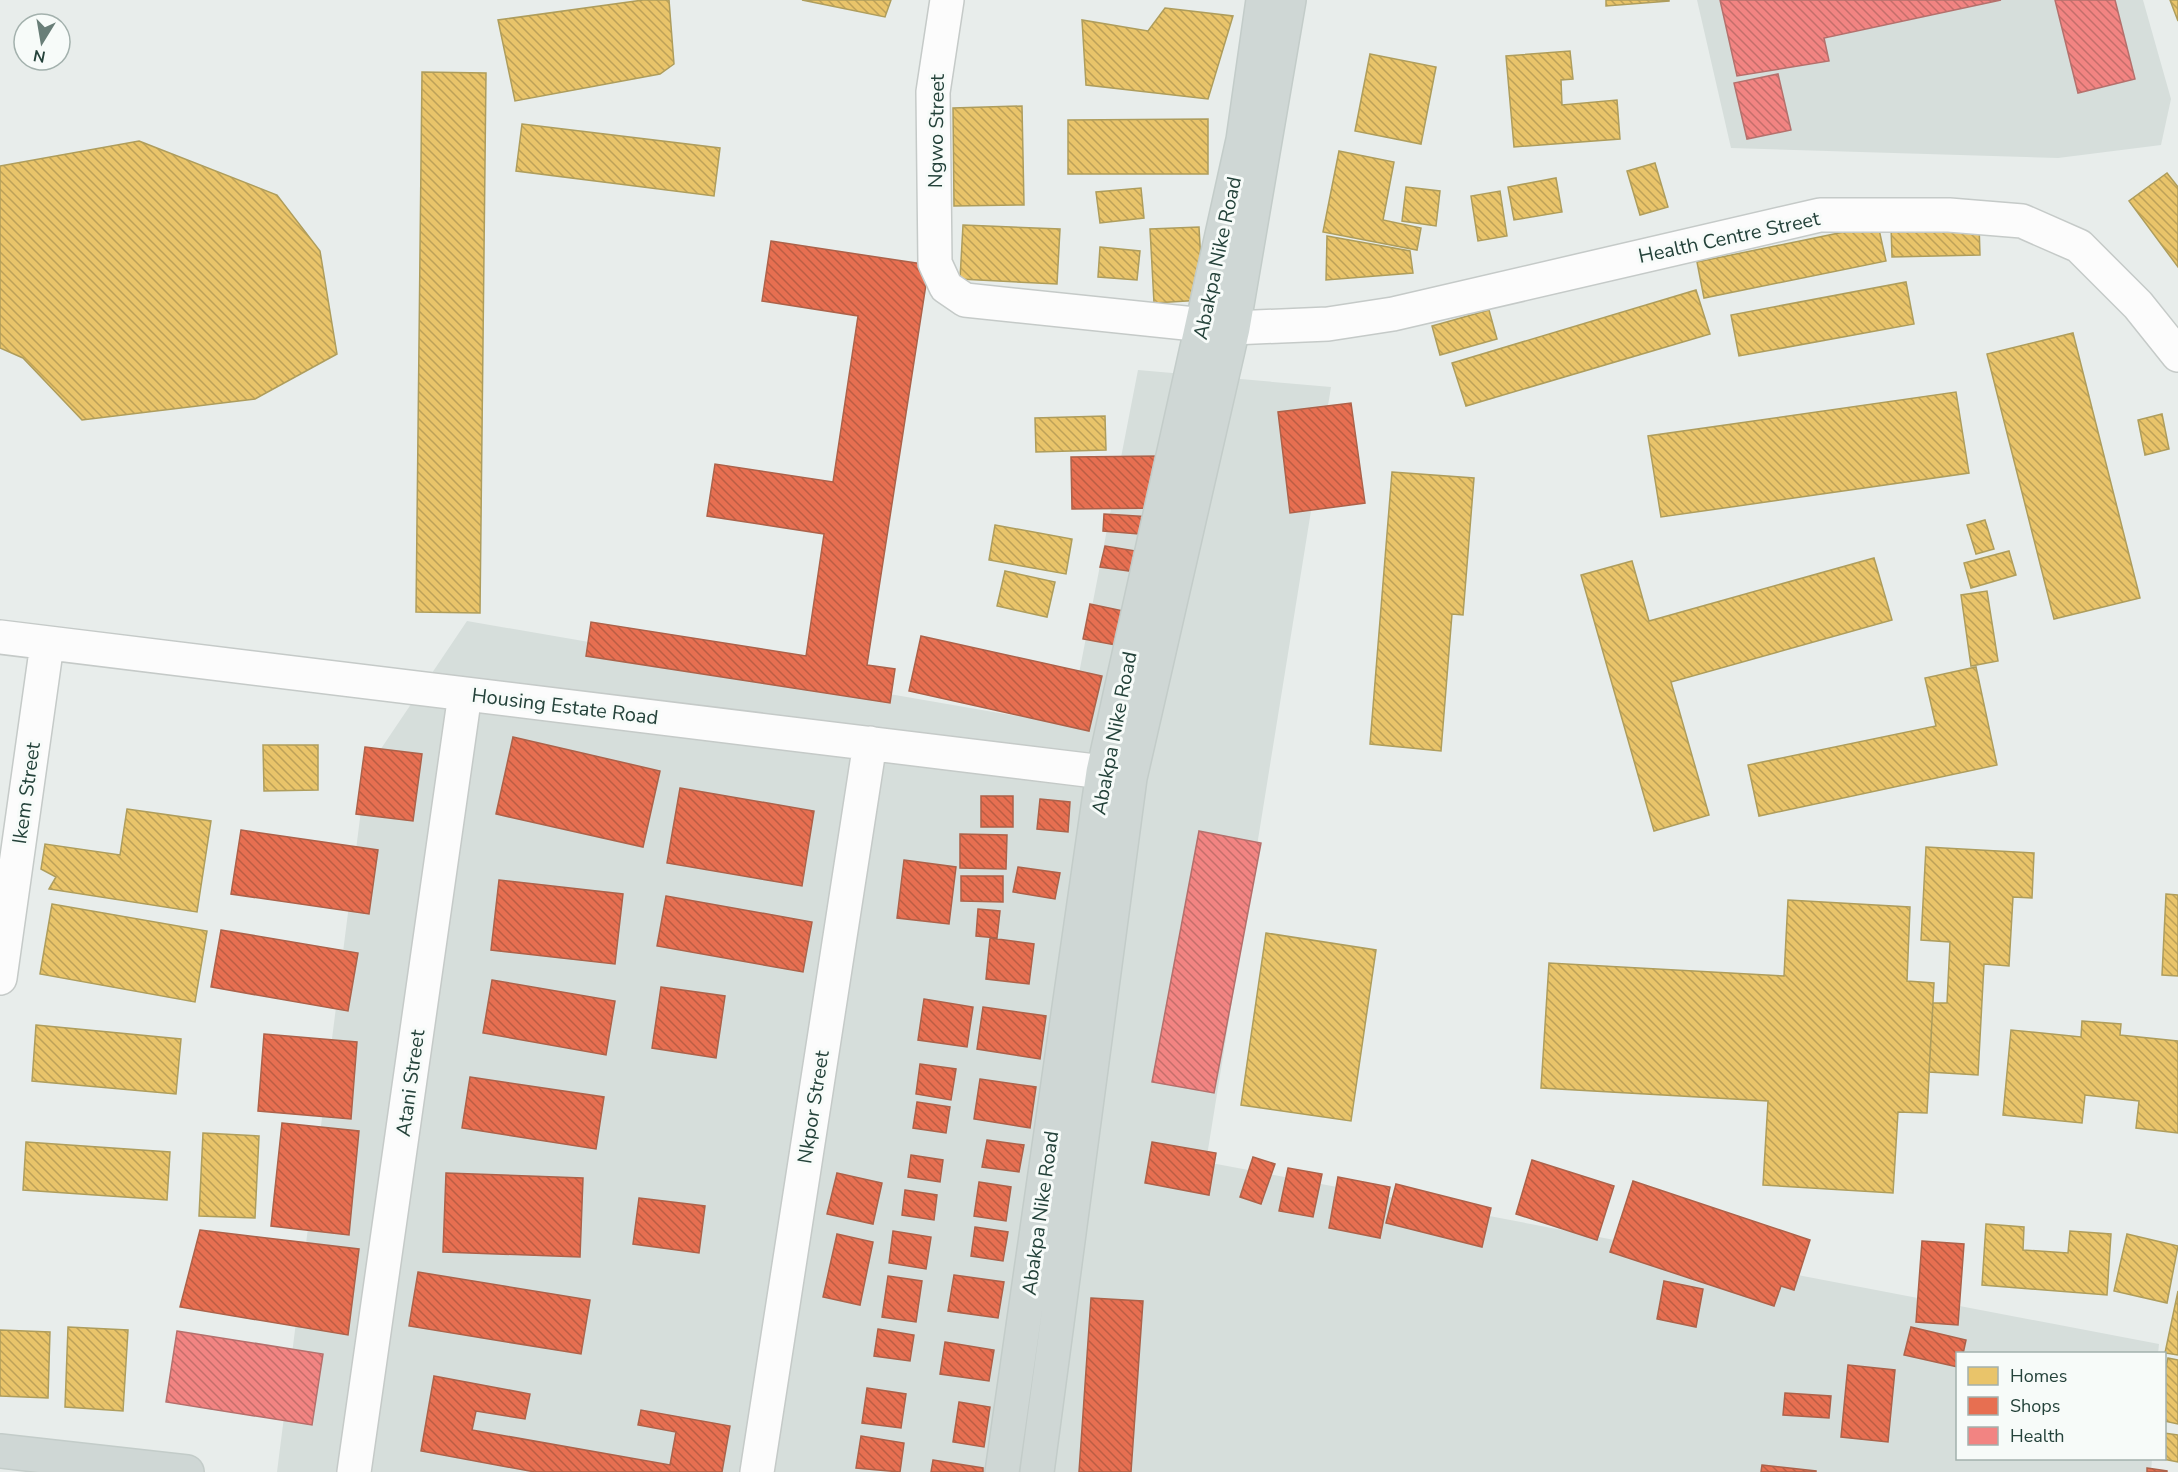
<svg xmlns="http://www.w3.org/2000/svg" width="2178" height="1472" font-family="'Nunito Sans',sans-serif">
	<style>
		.built { fill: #d6dedb }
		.homes { fill: url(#homes-back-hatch); stroke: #ae9d5c; stroke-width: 1.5 }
		.shops { fill: url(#shops-back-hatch); stroke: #ac624a; stroke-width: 1.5 }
		.health { fill: url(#health-back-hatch); stroke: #b4706c; stroke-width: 1.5 }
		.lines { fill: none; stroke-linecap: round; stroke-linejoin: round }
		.minor-casing { stroke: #c5cac8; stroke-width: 36 }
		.major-casing { stroke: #c3ccc9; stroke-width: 36 }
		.minor { stroke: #fcfcfc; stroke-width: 33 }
		.major { stroke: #cfd7d5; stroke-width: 33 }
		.labels { text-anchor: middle; stroke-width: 6; stroke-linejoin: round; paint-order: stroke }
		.street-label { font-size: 20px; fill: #24423a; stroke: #f7fbf9 }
	</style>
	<defs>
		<pattern id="homes-back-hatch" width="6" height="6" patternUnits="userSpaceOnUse" patternTransform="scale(1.5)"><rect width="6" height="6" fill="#e9c46a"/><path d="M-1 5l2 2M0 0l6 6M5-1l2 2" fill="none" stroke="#bda158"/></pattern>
		<pattern id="shops-back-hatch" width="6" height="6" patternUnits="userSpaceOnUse" patternTransform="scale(1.5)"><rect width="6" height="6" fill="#e76f51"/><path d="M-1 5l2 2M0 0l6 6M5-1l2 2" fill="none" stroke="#bb5d44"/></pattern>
		<pattern id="health-back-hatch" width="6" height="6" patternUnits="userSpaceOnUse" patternTransform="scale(1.5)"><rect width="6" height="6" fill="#f28482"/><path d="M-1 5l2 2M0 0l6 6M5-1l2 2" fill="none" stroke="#c46e6b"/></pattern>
	</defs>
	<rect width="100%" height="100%" fill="#e8edeb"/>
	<path class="built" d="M1697,0H2143L2171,99L2161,145L2058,158L1731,148Z
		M1138,370L1331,387L1206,1162L2159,1344L2158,1354H1958V1458L2152,1459L2151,1472H277L366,771L467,621L1069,725Z"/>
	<path class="homes" d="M643,0H669L674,64L660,74L515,101L498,20Z
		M802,0H891L885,17Z
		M1606,0H1669V1L1606,6Z
		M2170,0H2178V21Z
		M1165,8L1233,16L1208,99L1086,85L1082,20L1148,31Z
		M1570,51L1573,79L1561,80L1562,105L1617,100L1620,139L1514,147L1506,56Z
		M1370,54L1436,67L1421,144L1355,131Z
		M422,72L486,73L480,613L416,612Z
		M1022,106L1024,205L954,206L953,108Z
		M1208,119V174H1068V120Z
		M522,124L720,148L714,196L516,171Z
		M139,141L277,195L320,251L337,354L255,399L82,420L23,358L0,348V166Z
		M1339,151L1394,162L1383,220L1421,228L1417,250L1323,232Z
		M1655,163L1668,207L1640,215L1627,171Z
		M2167,173L2178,187V267L2129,201Z
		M1556,178L1562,212L1514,220L1508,187Z
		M1406,187L1440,191L1436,226L1402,221Z
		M1141,188L1144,218L1100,223L1096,192Z
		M1500,191L1507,236L1478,241L1471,196Z
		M1979,224L1980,255L1892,257L1891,226Z
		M963,225L1060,229L1057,284L960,279Z
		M1878,225L1886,261L1704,298L1697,262Z
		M1199,227L1203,300L1154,303L1150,229Z
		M1327,236L1410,251L1413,273L1326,280Z
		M1100,247L1140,251L1137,280L1098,277Z
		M1906,282L1914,324L1739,356L1731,315Z
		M1696,290L1710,334L1466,406L1452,363Z
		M1489,310L1497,339L1440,355L1432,326Z
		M2073,333L2140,598L2054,619L1987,354Z
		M1956,392L1969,473L1661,517L1648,436Z
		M2162,414L2169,449L2145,455L2138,420Z
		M1105,416L1106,450L1036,452L1035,418Z
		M1392,472L1474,478L1463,615L1452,614L1441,751L1370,744Z
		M1985,520L1994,549L1976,554L1967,525Z
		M995,525L1072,539L1066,574L989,560Z
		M2009,551L2016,575L1971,588L1964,563Z
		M1874,558L1892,620L1671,682L1709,815L1654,831L1581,575L1632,561L1649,621Z
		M1005,571L1055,582L1047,617L997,606Z
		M1987,591L1998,661L1971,666L1961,595Z
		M1976,667L1997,765L1759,816L1748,765L1936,726L1925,678Z
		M263,745H318V790L264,791Z
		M127,809L211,821L197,912L49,889L56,877L41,869L45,844L120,855Z
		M1926,847L2034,853L2032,898L2013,897L2009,966L1984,964L1978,1075L1929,1072L1933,1003H1947L1950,942L1921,940Z
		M2166,894L2178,895V976L2162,975Z
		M1788,900L1910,907L1907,981L1934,983L1927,1113L1898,1112L1893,1193L1763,1185L1768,1101L1541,1088L1549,963L1784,976Z
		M52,904L207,931L195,1002L40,974Z
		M1266,933L1376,950L1351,1121L1241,1105Z
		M2082,1021L2121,1024L2120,1035L2178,1041V1133L2136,1128L2139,1101L2085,1095L2082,1123L2003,1115L2011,1030L2081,1037Z
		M36,1025L181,1039L176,1094L32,1081Z
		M203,1133L259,1136L255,1218L199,1216Z
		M26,1142L170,1152L167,1200L23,1190Z
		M1986,1224L2024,1227L2023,1250L2068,1253L2070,1231L2111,1234L2107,1295L1982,1285Z
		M2127,1234L2178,1246L2167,1303L2114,1291Z
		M2178,1291V1355L2165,1353Z
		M68,1327L128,1330L123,1411L65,1407Z
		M0,1330L50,1332L48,1398L0,1396Z
		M2168,1358L2178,1360V1424L2164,1421V1375Z
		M2164,1433L2178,1435V1462L2158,1458H2164Z"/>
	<path class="shops" d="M771,241L929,265L867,665L895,669L890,703L586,656L591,622L806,656L824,534L707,516L715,464L833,482L858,316L762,301Z
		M1351,403L1365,503L1290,513L1278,412Z
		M1160,456L1161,508L1072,509L1071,457Z
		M1104,514L1152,517L1151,535L1103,531Z
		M1105,546L1148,553L1143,573L1100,567Z
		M1090,604L1133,613L1126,647L1083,639Z
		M921,636L1102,676L1089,731L909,691Z
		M513,737L660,771L643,847L496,814Z
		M365,747L422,754L413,821L356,814Z
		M680,788L814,811L802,886L667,863Z
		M981,796H1013V827H981Z
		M1040,799L1070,802L1068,832L1037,829Z
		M241,830L378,850L369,914L231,894Z
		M960,834L1007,835L1006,869L960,868Z
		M904,860L956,867L949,924L897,918Z
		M1018,867L1060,873L1055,899L1013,892Z
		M961,876H1003V902L961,901Z
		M499,880L623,894L615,964L491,950Z
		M666,896L812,922L803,972L657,946Z
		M978,909L1000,911L997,938L976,936Z
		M221,930L358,953L348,1011L211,987Z
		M990,938L1034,944L1029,984L986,979Z
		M492,980L615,1001L606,1055L483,1033Z
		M661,987L725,996L716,1058L652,1048Z
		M924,999L973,1007L967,1047L918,1040Z
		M983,1007L1046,1016L1040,1059L977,1049Z
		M264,1034L357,1042L351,1119L258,1111Z
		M920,1064L956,1069L951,1100L916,1094Z
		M470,1077L604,1097L596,1149L462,1128Z
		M980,1079L1036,1087L1030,1128L974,1119Z
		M917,1102L950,1107L946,1133L913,1128Z
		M282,1123L359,1131L349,1235L271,1226Z
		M987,1140L1024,1145L1019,1172L982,1167Z
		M1152,1142L1216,1153L1209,1195L1145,1183Z
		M911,1155L943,1160L940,1182L908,1177Z
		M1253,1157L1275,1164L1261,1204L1240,1197Z
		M1532,1160L1614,1186L1597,1240L1516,1214Z
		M1288,1168L1322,1174L1313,1217L1279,1211Z
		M446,1173L583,1178L580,1257L443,1252Z
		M837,1173L882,1183L873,1224L827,1214Z
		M1338,1177L1390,1187L1380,1238L1329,1228Z
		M1633,1181L1810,1240L1794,1290L1781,1286L1774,1306L1610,1252Z
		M979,1182L1011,1187L1006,1221L974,1216Z
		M1396,1184L1491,1208L1482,1247L1386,1223Z
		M905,1190L937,1195L934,1220L902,1215Z
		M639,1198L705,1206L699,1253L633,1244Z
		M975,1227L1008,1232L1003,1261L971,1256Z
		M200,1230L359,1249L348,1335L180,1307Z
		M893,1231L931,1237L926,1269L889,1263Z
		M837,1234L873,1242L860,1305L823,1297Z
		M1922,1241L1964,1244L1958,1325L1916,1322Z
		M418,1272L590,1300L581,1354L409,1326Z
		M954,1275L1004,1282L998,1318L948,1311Z
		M888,1276L922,1281L916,1322L882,1317Z
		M1664,1281L1703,1289L1696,1327L1657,1319Z
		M1091,1298L1143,1301L1131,1472H1079Z
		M1911,1327L1966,1340L1963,1354H1958V1367L1904,1355Z
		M878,1329L914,1335L910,1361L874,1356Z
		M945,1342L994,1350L989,1381L940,1374Z
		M1848,1365L1895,1370L1888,1442L1841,1437Z
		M434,1376L530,1394L525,1419L476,1411L472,1430L670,1465L676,1432L638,1425L641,1410L730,1426L722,1472H535L421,1451Z
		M867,1388L906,1394L901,1428L862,1423Z
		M1785,1393L1831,1396L1829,1418L1783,1415Z
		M959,1402L990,1407L984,1447L953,1442Z
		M861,1436L904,1443L900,1472L856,1468Z
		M933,1460L983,1468V1472H931Z
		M1762,1465L1816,1471V1472H1761Z
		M2147,1468L2167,1471V1472H2147Z"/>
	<path class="health" d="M1720,0H2001L1824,38L1829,61L1737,76Z
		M2055,0H2115L2135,79L2078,93Z
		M1778,74L1791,130L1747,139L1734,83Z
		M1199,831L1261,843L1214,1093L1152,1082Z
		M177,1331L323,1354L312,1425L166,1402Z"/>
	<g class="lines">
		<defs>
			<path id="minor" d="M947,0L933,92L935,263L946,287L965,300L1233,328L1328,324L1393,314L1820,215H1949L2022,221L2079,246L2138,305L2178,355
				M0,637L1103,772L1129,778
				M0,978L47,644
				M354,1472L465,694
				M757,1472L870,743"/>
			<path id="major" d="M0,1451L187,1472
				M1002,1472L1103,772L1243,140L1263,0
				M1037,1472L1130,778L1233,328L1289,0"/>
		</defs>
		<use href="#minor" class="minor-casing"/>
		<use href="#major" class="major-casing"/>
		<use href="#minor" class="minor"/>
		<use href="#major" class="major"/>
	</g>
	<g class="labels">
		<g class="street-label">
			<text transform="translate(936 131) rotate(-89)" y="7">Ngwo Street</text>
			<text transform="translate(1729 237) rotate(-12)" y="7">Health Centre Street</text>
			<text transform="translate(1217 258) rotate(-78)" y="7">Abakpa Nike Road</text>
			<text transform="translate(565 706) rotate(7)" y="7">Housing Estate Road</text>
			<text transform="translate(1114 733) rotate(-79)" y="7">Abakpa Nike Road</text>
			<text transform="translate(26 793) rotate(-82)" y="7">Ikem Street</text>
			<text transform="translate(410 1083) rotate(-82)" y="7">Atani Street</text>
			<text transform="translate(813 1107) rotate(-81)" y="7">Nkpor Street</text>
			<text transform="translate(1040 1213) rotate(-82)" y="7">Abakpa Nike Road</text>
		</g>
	</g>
	<rect x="1956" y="1352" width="210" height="108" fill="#f7fbf9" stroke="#a3b1ad" stroke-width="1.5"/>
	<rect x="1968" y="1367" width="30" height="18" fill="#e9c46a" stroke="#a3b1ad" stroke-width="1.5"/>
	<text x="2010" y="1382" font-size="18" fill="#24423a">Homes</text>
	<rect x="1968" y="1397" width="30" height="18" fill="#e76f51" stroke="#a3b1ad" stroke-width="1.5"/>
	<text x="2010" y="1412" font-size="18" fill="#24423a">Shops</text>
	<rect x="1968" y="1427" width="30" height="18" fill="#f28482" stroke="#a3b1ad" stroke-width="1.5"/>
	<text x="2010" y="1442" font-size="18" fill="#24423a">Health</text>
	<g transform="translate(42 42) rotate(191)"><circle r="28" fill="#f7fbf9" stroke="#a3b1ad" stroke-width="1.5"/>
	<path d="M0-4.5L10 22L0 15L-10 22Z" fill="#697e78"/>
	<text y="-9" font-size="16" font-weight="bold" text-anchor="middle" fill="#24423a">N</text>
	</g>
</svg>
